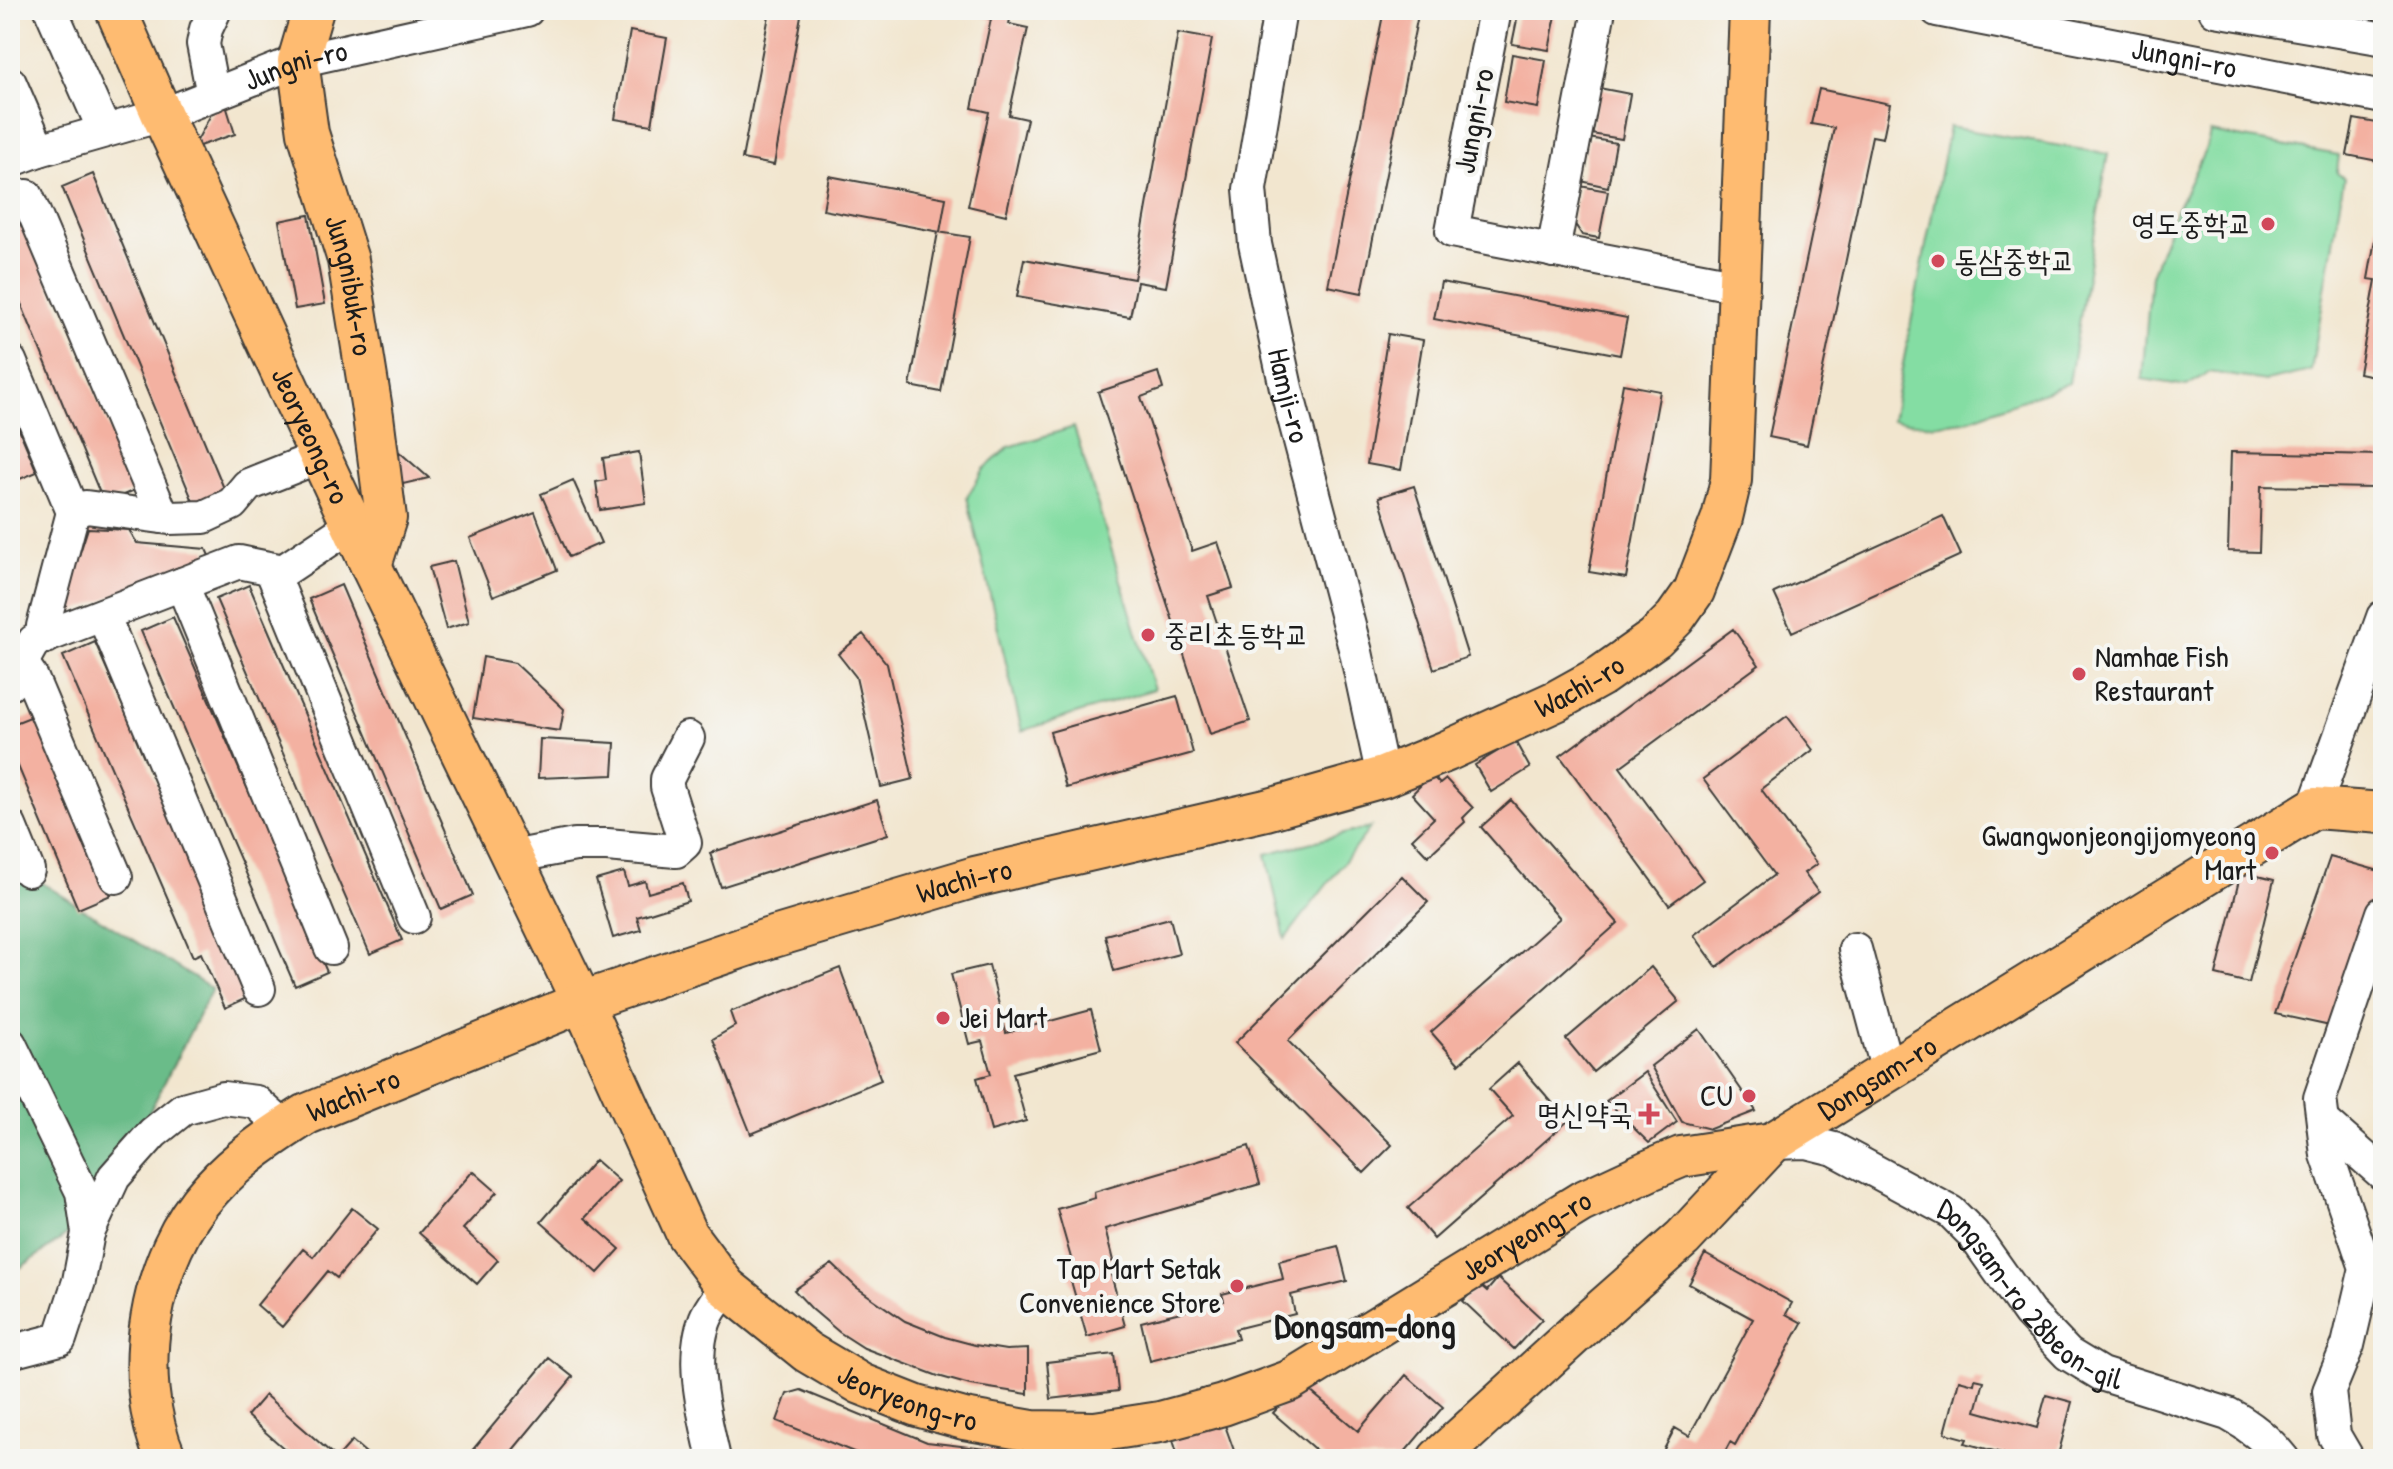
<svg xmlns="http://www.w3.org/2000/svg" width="2393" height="1469" font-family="'Patrick Hand','Poor Story',sans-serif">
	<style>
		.green { fill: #84dda3; stroke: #507c60; stroke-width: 2 }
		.forest { fill: #6bbc89; stroke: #446c52; stroke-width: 2 }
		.building { fill: #f3b1a1 }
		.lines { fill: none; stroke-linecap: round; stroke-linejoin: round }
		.minor-casing { stroke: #3c3a37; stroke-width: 36 }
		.major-casing { stroke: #3c3a37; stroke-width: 44 }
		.minor { stroke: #fff; stroke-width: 32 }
		.major { stroke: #febb71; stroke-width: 40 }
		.poi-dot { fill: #d1495b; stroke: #f6f6f2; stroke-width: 3 }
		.labels { text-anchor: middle; stroke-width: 8; stroke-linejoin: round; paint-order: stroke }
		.street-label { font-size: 30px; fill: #1c1c1c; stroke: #f6f6f2 }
		.poi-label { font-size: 30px; fill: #1c1c1c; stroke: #f6f6f2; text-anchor: end }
		.quarter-label { font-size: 34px; font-weight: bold; fill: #1c1c1c; stroke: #f6f6f2 }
	</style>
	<rect width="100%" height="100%" fill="#f6f6f2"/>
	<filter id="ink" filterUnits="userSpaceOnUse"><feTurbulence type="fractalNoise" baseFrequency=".0125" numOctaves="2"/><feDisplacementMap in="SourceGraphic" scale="16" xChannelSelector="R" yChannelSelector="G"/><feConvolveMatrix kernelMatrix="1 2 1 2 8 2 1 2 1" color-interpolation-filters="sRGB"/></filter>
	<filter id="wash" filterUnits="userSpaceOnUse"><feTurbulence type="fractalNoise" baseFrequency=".006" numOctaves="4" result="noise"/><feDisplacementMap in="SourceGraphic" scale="32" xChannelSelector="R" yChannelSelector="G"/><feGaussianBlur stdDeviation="1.8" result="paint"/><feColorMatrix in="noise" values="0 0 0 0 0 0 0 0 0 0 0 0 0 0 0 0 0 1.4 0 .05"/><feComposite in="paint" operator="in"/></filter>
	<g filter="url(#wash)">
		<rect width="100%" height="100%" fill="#f2e6cf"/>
		<path class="green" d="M1949,127L2108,154L2069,383L1965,421L1931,425L1892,420Z
			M2210,132L2339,155L2337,173L2344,178L2311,371L2266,381L2209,372L2187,386L2142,379L2151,275L2176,211L2207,146Z
			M1074,427L1154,689L1022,731L967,497L984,469L1009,447Z
			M1371,827L1285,939L1266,854Z"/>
		<path class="forest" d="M10,863L212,989L98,1213L10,1275Z"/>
		<g id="blocks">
			<path class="building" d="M770,10H802L774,165L742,159Z
				M977,10H1012L1009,24L1028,28L1009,115L1027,119L1006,215L968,206L989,112L972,108L991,19L976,15Z
				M1384,10H1419L1362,293L1328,286Z
				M1519,10H1557L1549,50L1512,44Z
				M630,31L667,38L652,125L615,119Z
				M1178,33L1212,39L1166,287L1137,282L1130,317L1017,297L1024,259L1134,279Z
				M1512,54L1546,60L1538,108L1504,102Z
				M1599,88L1630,94L1622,139L1591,134Z
				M1819,89L1890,104L1883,138L1872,136L1807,445L1769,437L1834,128L1811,124Z
				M225,102L235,134L193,148L216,105Z
				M2354,119L2383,124V162L2347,155Z
				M1589,138L1616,143L1608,187L1581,181Z
				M93,174L228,498L197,511L62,187Z
				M829,176L946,198L940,232L823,210Z
				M1580,186L1608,191L1599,238L1582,235L1573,221Z
				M15,203L135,490L104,503L10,277V205Z
				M2381,206H2383V378L2359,373L2376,280L2368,279Z
				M309,215L325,304L295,309L279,221Z
				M938,232L970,237L941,392L910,386Z
				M1441,282L1627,318L1620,355L1434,319Z
				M1388,334L1423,340L1401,470L1367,464Z
				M1158,372L1163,389L1141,397L1192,551L1218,542L1233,588L1208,596L1250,721L1210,734L1098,392Z
				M1623,384L1660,391L1626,578L1589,572Z
				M10,408L37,472L10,483Z
				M397,450L429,478L403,484L398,482Z
				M639,452L646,503L600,510L596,482L606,480L603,458Z
				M2231,452L2383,455V482L2375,488L2261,486L2259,552L2228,551Z
				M573,480L601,543L569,557L541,494Z
				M1414,486L1468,657L1434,669L1379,497Z
				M535,512L557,570L493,596L470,538Z
				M1943,516L1961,555L1792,632L1774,593Z
				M88,528L129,530L137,543L206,549L210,558L59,617Z
				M454,561L469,622L446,629L429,567Z
				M249,585L402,940L370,954L216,599Z
				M341,585L473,895L441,909L309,599Z
				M173,617L327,972L295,986L141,631Z
				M1733,629L1759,665L1620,767L1703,880L1669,905L1560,756Z
				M863,634L887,664L913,779L881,787L856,677L838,654Z
				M95,642L249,997L225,1008L201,953L193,957L63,656Z
				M483,657L515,663L564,709L560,731L473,718Z
				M1177,696L1193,753L1066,788L1050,732Z
				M35,715L111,895L78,909L10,747V725Z
				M1787,716L1813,750L1761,789L1817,864L1804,873L1818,892L1717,967L1694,935L1774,875L1703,779Z
				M540,739L615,743L613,775L538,778Z
				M1515,741L1530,768L1491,792L1475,765Z
				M1431,775L1440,784L1446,779L1473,808L1463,818L1465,822L1428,856L1412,839L1434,818L1412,794Z
				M877,800L888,834L721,887L710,853Z
				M1511,800L1618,923L1459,1064L1431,1032L1560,918L1481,827Z
				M2330,857L2383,872V883L2335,1027L2275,1014Z
				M624,872L628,886L645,881L648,893L683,883L688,901L637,917L641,930L613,938L596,880Z
				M2241,872L2274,880L2249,983L2216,975Z
				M1402,876L1428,902L1288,1041L1392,1145L1364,1173L1235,1043Z
				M1170,918L1179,954L1114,971L1105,935Z
				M989,965L1006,1033L1091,1010L1101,1049L1013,1073L1026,1121L991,1131L977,1078L991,1074L982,1041L969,1044L951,974Z
				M1651,967L1679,1001L1593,1072L1566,1039Z
				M840,968L881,1080L751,1134L713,1039L735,1026L730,1012Z
				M1699,1029L1756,1111L1710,1129L1682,1122L1651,1066Z
				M1518,1063L1568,1121L1434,1239L1408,1208L1513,1116L1489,1089Z
				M1645,1072L1677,1122L1649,1143L1606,1101Z
				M1249,1146L1260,1184L1105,1229L1113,1261L1108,1263L1125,1326L1087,1337L1069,1274L1075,1272L1057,1209L1095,1198L1094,1192Z
				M595,1160L619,1181L585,1218L620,1249L598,1273L541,1222Z
				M473,1171L497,1192L463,1229L498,1260L477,1284L419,1233Z
				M352,1208L378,1229L337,1278L328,1271L282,1327L257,1305L303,1249L313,1257Z
				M1338,1246L1347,1281L1291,1295L1295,1314L1235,1329L1238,1339L1150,1361L1141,1322L1224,1301L1222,1294L1283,1279L1279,1261Z
				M1705,1254L1792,1303L1786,1314L1802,1323L1735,1445L1730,1442L1721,1459H1664L1660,1457L1675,1428L1689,1436L1753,1319L1689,1284Z
				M832,1264L856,1287L905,1321L945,1337L975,1345L1006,1350L1028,1349V1394L970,1385L938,1376L864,1348L839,1332L812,1309L794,1290Z
				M1498,1278L1542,1319L1514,1349L1463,1301L1479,1284L1487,1291Z
				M1114,1354L1118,1391L1051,1399L1047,1362Z
				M549,1358L573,1377L512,1451L521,1459H465Z
				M1406,1375L1443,1407L1399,1459H1326L1273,1413L1286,1399L1290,1402L1304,1386L1358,1431Z
				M1975,1379L1984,1381L1976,1411L2037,1428L2046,1395L2072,1402L2057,1459H2023L1965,1443L1967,1439L1945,1433L1959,1380L1974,1384Z
				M801,1390L927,1442L1021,1453L1020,1459H871L777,1421L787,1394Z
				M265,1395L337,1458L352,1441L373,1459H296L247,1416Z
				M1222,1417L1237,1459H1179L1171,1434Z"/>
		</g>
	</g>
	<g filter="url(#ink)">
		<use href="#blocks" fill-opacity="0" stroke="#3c3a37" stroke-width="2"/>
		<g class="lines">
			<defs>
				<g id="minor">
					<path d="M51,10L104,130"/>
					<path id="s1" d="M1280,10L1250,189L1255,244L1286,388L1356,652L1383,777"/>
					<path d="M1495,10L1452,231L1738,286"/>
					<path id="s2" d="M1937,10L2383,97"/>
					<path d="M2215,10L2379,38"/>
					<path d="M10,83L39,150"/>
					<path d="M213,95L203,44L206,29L215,10"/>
					<path id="s3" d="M10,161L39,150L162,115L298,61L527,10"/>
					<path d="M27,196L163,517"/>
					<path d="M1553,251L1599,10"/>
					<path d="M10,361L73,512"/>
					<path d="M271,569L414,917"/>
					<path d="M182,584L331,948"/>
					<path d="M103,615L259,989"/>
					<path d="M46,637L43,626L73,512L86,507L169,518L204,517L232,504L248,485L321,456"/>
					<path d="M22,663L31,676L116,877"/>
					<path d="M10,684L34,641L239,562L283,571L352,525"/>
					<path d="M2314,808L2383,617"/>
					<path d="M10,826L28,870"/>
					<path d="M512,857L575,845H607L676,851L685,843L667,787V779L688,738"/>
					<path d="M1855,949L1888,1072"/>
					<path d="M10,1044L82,1192L88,1233L79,1281L60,1339L10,1352"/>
					<path d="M2323,1121L2383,1174"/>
					<path id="s4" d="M1772,1143L1806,1142L1834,1149L1951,1212L1973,1234L2029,1313L2068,1354L2101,1374L2228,1414C2251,1426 2267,1439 2283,1459"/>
					<path d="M88,1233L114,1177L153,1133L183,1109L223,1098L256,1102L285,1128"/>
					<path d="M714,1459C705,1417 689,1361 705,1320C709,1309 719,1297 726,1287"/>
					<path d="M2348,1459L2334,1435L2329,1391L2348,1345L2366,1268L2327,1155L2320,1098L2383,913"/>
				</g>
				<g id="major">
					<path id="s5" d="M116,10L162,115L371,566L582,1002L687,1235L726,1287L807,1352L861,1384L917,1406L964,1419L1032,1431L1095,1432L1160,1422L1223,1405L1289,1381L1581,1202L1650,1170L1681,1157L1772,1143"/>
					<path id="s6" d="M313,10L298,61L308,133L348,260L373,416L386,518L371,566"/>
					<path id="s7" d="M166,1459C129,1375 149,1256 211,1189C239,1158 272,1136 307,1114L582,1002L767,939L975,877L1266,810L1383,777L1447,751L1556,701L1601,676L1655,638L1675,618L1694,591L1722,518L1731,480L1750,10"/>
					<path id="s8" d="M1438,1459L1590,1320L1683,1238L1772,1143L2314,808L2383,813"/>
				</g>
			</defs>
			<use href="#minor" class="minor-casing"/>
			<use href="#major" class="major-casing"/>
			<use href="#minor" class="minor"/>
			<use href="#major" class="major"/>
		</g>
	</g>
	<g class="poi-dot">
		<circle cx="2268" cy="224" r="8"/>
		<circle cx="1938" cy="261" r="8"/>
		<circle cx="1148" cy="635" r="8"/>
		<circle cx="2079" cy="674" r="8"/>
		<circle cx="2272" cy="853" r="8"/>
		<circle cx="943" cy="1018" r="8"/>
		<circle cx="1749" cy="1096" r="8"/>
		<path d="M1645 1102h8v8h8v8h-8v8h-8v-8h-8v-8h8z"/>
		<circle cx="1237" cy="1286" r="8"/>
	</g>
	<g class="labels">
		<g class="street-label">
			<text dy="10" stroke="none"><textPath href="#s2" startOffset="252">Jungni-ro</textPath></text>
			<text dy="10" stroke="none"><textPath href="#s3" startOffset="302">Jungni-ro</textPath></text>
			<text transform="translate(1474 121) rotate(-79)" y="10">Jungni-ro</text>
			<text dy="10" stroke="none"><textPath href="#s6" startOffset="284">Jungnibuk-ro</textPath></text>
			<text dy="10" stroke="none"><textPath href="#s1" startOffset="392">Hamji-ro</textPath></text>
			<text dy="10" stroke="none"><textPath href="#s5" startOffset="468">Jeoryeong-ro</textPath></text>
			<text dy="10" stroke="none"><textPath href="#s7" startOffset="1756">Wachi-ro</textPath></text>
			<text dy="10" stroke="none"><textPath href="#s7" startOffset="1108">Wachi-ro</textPath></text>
			<text dy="10" stroke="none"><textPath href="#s8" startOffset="584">Dongsam-ro</textPath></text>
			<text dy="10" stroke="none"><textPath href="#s7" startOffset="460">Wachi-ro</textPath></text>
			<text dy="10" stroke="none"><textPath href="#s5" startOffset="2304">Jeoryeong-ro</textPath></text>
			<text dy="10" stroke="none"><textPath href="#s4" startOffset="312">Dongsam-ro 28beon-gil</textPath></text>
			<text dy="10" stroke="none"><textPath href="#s5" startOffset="1632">Jeoryeong-ro</textPath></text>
		</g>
		<g class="poi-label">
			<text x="2252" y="234">영도중학교</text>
			<text x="1954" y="271" text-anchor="start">동삼중학교</text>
			<text x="1164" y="645" text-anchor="start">중리초등학교</text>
			<text x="2095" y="667" text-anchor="start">Namhae Fish<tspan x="2095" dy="34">Restaurant</tspan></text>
			<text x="2256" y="846">Gwangwonjeongijomyeong<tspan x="2256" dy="34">Mart</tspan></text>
			<text x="959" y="1028" text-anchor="start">Jei Mart</text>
			<text x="1733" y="1106">CU</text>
			<text x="1633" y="1124">명신약국</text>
			<text x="1221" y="1279">Tap Mart Setak<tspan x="1221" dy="34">Convenience Store</tspan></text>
		</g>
		<g class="quarter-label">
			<text x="1365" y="1338">Dongsam-dong</text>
		</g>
	</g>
	<rect width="2393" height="1469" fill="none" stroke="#f6f6f2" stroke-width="40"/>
</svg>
